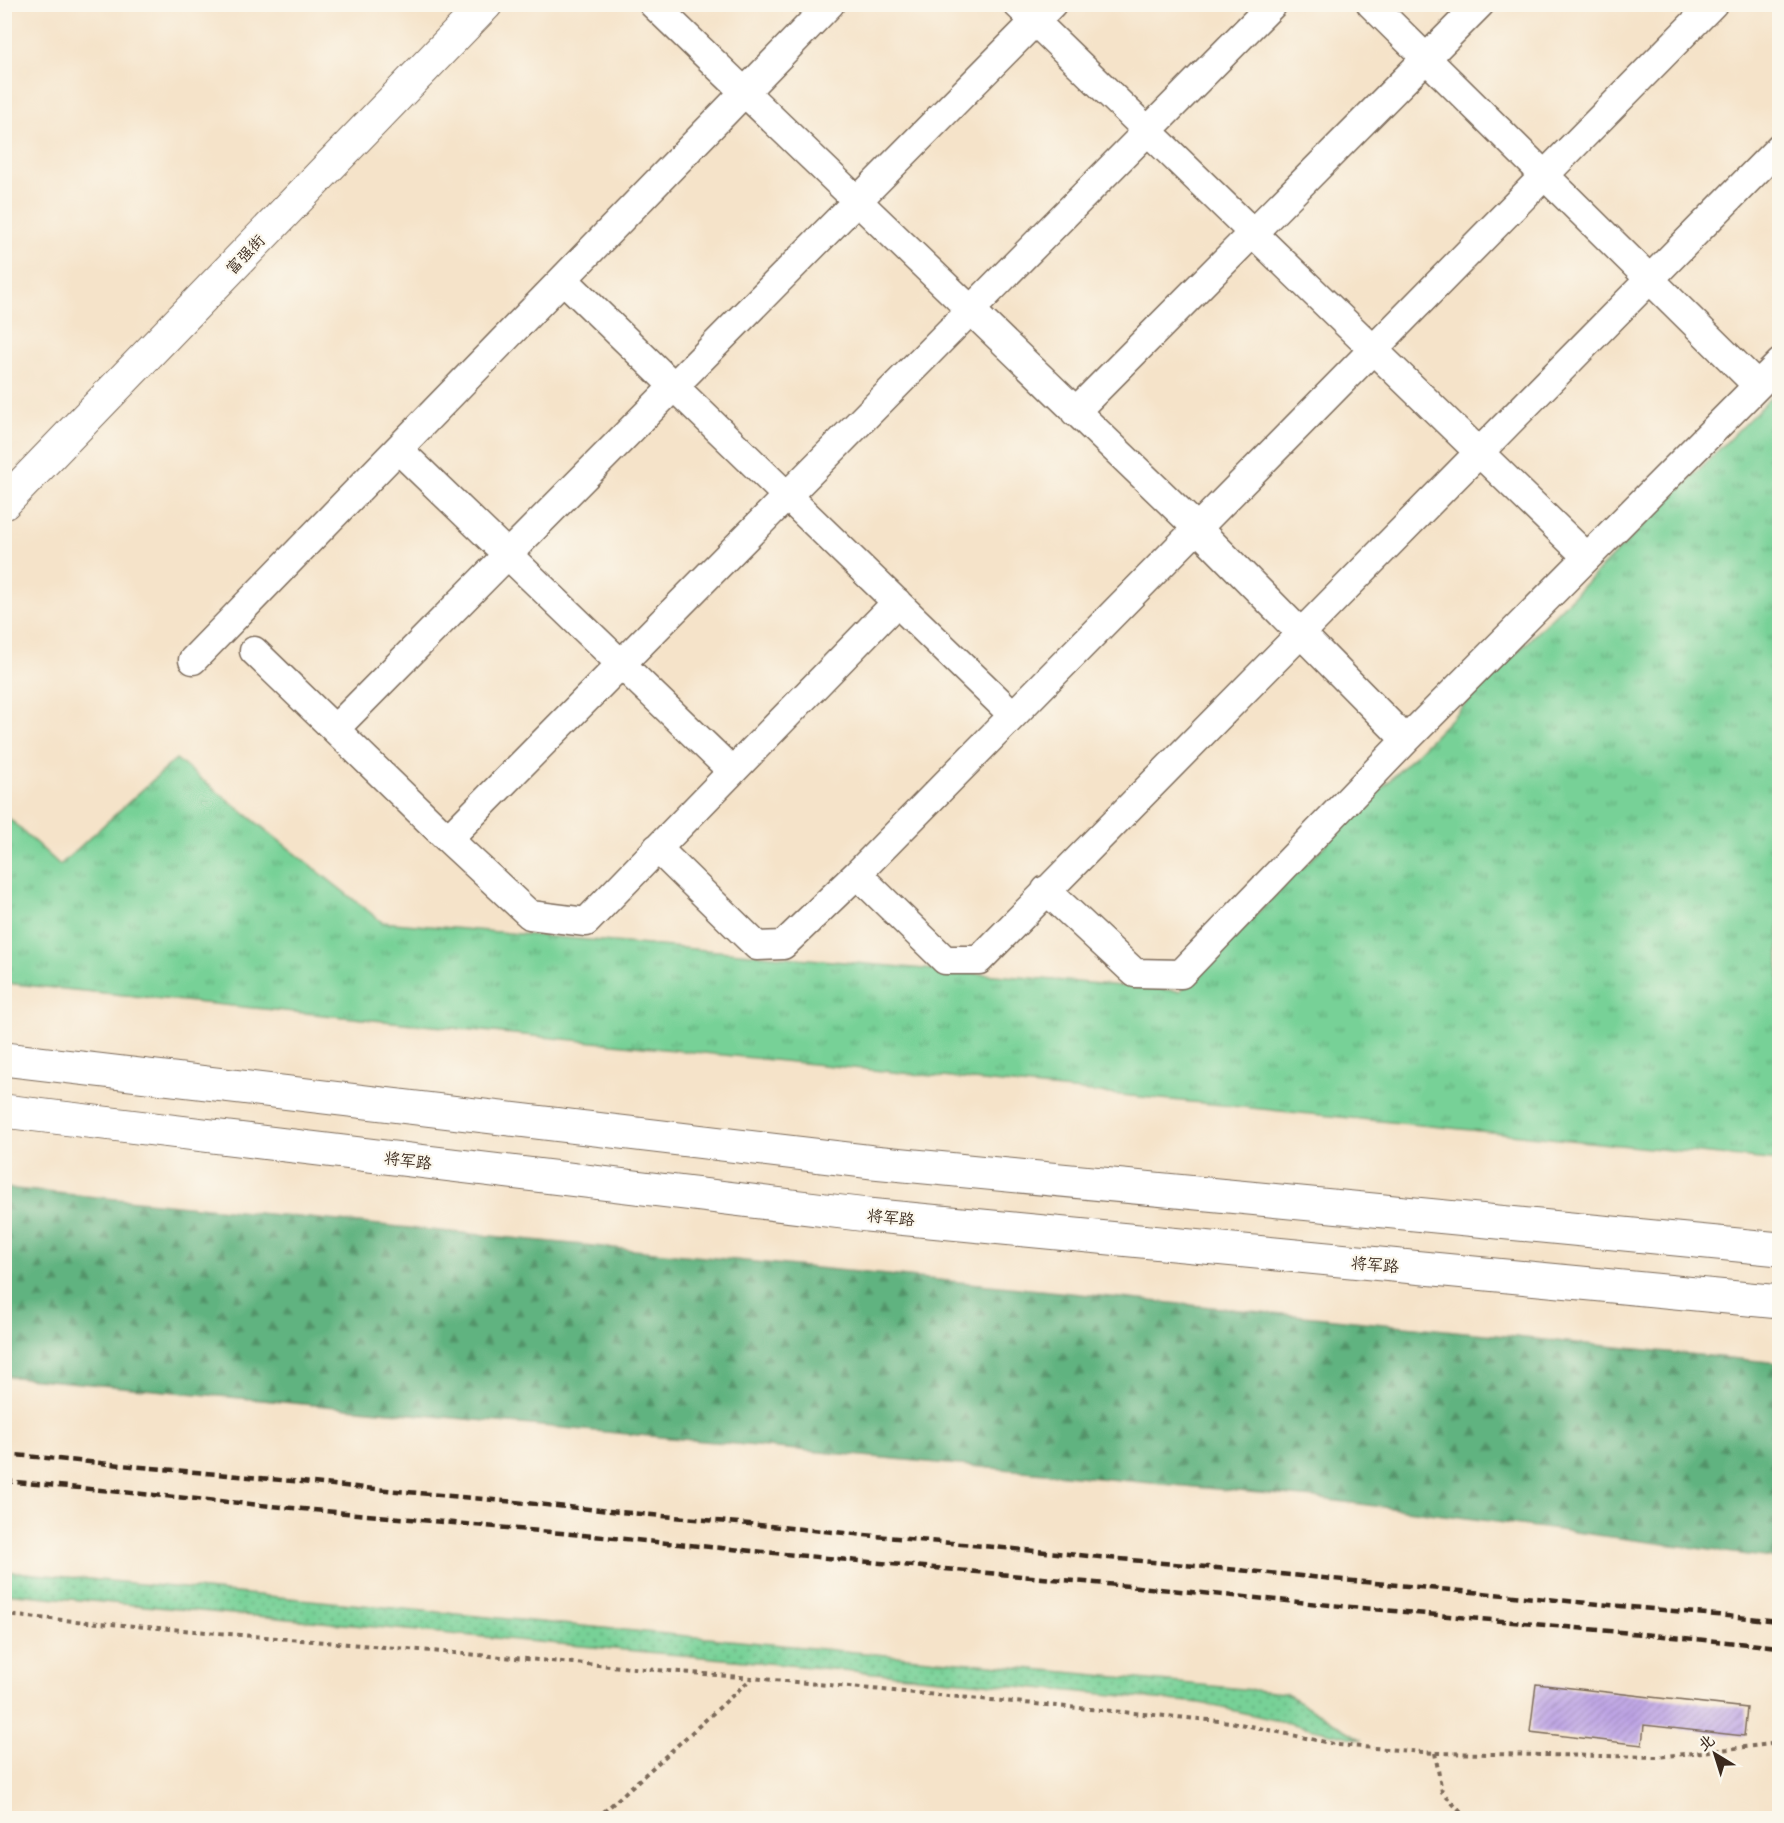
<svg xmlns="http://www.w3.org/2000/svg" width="1784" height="1823" font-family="Sriracha,'LXGW WenKai TC',sans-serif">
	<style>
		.grass { fill: url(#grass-dots); stroke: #597e5a; stroke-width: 1.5 }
		.forest { fill: url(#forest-firs); stroke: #4e6e4f; stroke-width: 1.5 }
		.park { fill: url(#park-tufts); stroke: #597e5a; stroke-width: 1.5 }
		.building { fill: url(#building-hatch) }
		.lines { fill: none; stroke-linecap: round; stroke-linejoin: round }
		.street-casing { stroke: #7c6b5a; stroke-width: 31 }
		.secondary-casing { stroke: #7c6b5a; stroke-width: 35 }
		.primary-casing { stroke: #7c6b5a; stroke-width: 35 }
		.path { stroke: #7c6b5a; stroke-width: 4; stroke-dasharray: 4.5 4.5; stroke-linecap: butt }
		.street { stroke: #fff; stroke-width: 28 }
		.secondary { stroke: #fff; stroke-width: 33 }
		.primary { stroke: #fff; stroke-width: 33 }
		.rail { stroke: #3b2a1e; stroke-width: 4.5; stroke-dasharray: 9 4.5; stroke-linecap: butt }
		.labels { text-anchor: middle; stroke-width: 4.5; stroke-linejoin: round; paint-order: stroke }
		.street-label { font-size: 16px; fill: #3b2a1e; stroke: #fbf7ec }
	</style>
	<defs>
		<pattern id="grass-dots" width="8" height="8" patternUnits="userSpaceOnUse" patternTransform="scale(1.5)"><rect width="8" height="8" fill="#77d197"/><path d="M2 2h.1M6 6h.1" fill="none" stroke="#63aa7b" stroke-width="1.8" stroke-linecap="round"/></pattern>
		<pattern id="forest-firs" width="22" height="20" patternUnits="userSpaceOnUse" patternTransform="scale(1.5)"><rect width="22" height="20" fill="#61b380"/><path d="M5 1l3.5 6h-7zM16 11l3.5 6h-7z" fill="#519268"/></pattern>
		<pattern id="park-tufts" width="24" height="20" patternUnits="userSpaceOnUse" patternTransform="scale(1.5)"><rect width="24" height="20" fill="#77d197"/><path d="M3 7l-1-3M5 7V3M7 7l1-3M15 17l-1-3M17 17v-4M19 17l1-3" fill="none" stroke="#63aa7b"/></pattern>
		<pattern id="building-hatch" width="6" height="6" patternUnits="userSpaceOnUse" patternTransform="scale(1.5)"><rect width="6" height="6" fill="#bea4e6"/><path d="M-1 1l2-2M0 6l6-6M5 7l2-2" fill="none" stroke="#9c86ba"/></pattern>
	</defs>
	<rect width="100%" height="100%" fill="#fbf7ec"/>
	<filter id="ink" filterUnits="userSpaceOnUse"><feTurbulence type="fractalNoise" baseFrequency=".0167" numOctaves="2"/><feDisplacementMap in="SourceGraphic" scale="12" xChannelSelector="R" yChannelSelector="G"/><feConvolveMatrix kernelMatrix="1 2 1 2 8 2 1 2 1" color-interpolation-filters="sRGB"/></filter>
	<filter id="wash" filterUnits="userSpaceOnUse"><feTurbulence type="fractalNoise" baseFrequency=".008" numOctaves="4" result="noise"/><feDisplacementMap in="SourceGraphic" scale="24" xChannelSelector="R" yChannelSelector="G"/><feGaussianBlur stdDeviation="1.35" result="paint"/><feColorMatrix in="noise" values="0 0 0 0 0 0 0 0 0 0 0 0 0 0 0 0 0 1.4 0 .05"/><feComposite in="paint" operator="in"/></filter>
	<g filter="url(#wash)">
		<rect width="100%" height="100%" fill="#f5e3c9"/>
		<path class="grass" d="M5,1571L1285,1693L1362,1740L1201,1703L5,1593Z"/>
		<path class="forest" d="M5,1188L1779,1363V1559L1314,1498L5,1376Z"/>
		<path class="park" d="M1779,389V1161L5,983L4,814L60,865L176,759L382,922L1180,991Z"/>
		<g id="blocks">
			<path class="building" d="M1536,1684L1747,1708L1744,1736L1644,1725L1642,1745L1530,1732Z"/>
		</g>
	</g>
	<g filter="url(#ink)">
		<use href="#blocks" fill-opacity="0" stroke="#7c6b5a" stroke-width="1.5"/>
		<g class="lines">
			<defs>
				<path id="street" d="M653,4L1197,528L1406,740
					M1017,4L1587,557
					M1371,4L1757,385
					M563,279L1013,715
					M1075,412L1480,4
					M398,449L732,771
					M254,651L448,839L530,915L586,922L897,602
					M193,660L830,4
					M335,729L1052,4
					M448,839L1273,4
					M657,848L757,946L783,945L857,874L1713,4
					M857,874L945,960H979L1780,147
					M1046,890L1135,973L1181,974L1406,740L1780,363"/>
				<path id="secondary" d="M4,503L486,4"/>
				<path id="primary" d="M4,1059L873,1162L1780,1249
					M4,1111L867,1215L1780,1302"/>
			</defs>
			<use href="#street" class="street-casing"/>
			<use href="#secondary" class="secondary-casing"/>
			<use href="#primary" class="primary-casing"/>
			<path class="path" d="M4,1615L752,1678L1231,1722L1339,1745L1435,1753L1658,1757L1780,1743
				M1435,1753L1442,1792L1466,1818
				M597,1818L752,1678"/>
			<use href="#street" class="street"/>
			<use href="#secondary" class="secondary"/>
			<use href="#primary" class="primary"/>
			<path class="rail" d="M4,1454L1780,1621
				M4,1481L1780,1647"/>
		</g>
	</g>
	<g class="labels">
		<g class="street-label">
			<text transform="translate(245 254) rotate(-46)" y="6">富强街</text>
			<text transform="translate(408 1160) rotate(7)" y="6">将军路</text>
			<text transform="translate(891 1217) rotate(6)" y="6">将军路</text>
			<text transform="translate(1375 1264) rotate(5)" y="6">将军路</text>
		</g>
	</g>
	<rect width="1784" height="1823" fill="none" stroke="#fbf7ec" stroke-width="24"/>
	<g transform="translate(1715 1754) rotate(322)" stroke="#fbf7ec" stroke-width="4.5" paint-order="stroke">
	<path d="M0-4.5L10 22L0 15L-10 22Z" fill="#3b2a1e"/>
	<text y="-9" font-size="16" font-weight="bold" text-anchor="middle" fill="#3b2a1e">北</text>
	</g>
</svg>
